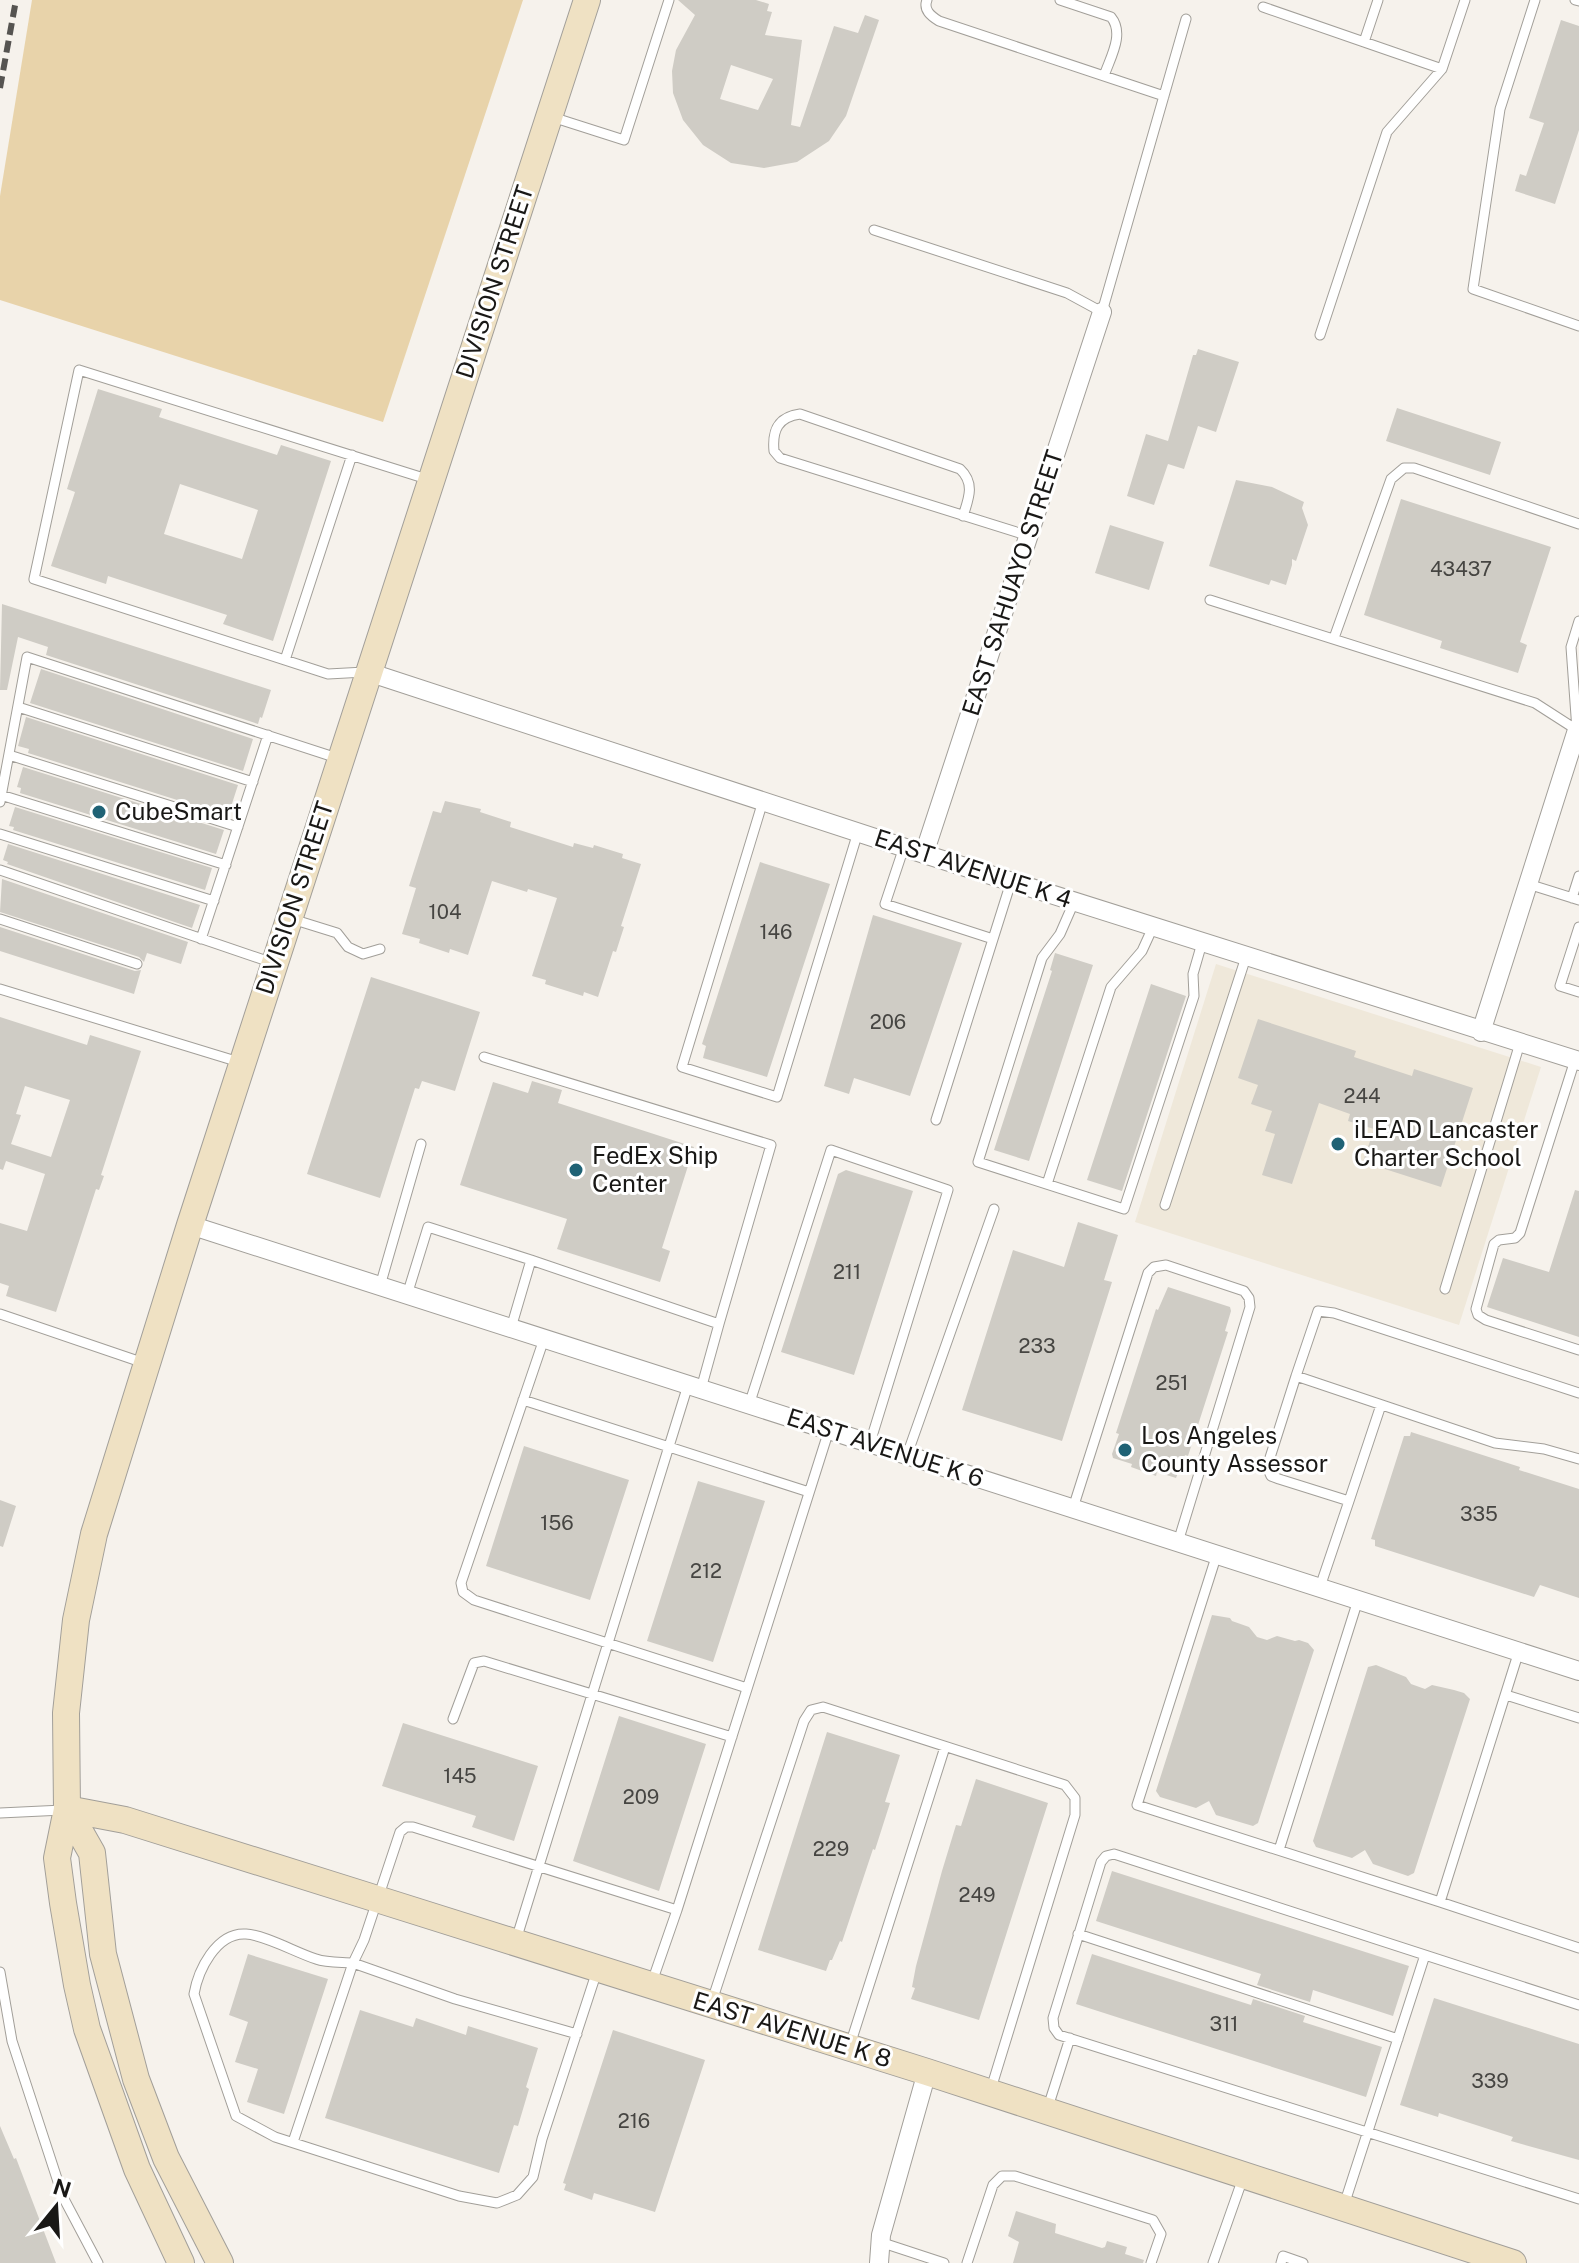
<svg xmlns="http://www.w3.org/2000/svg" width="1579" height="2263" font-family="'Public Sans',sans-serif">
	<style>
		.built { fill: #efe8da }
		.green { fill: #e8d3aa }
		.building { fill: #cfccc5; fill-rule: evenodd }
		.lines { fill: none; stroke-linecap: round; stroke-linejoin: round }
		.lane-casing { stroke: #a29f99; stroke-width: 11 }
		.street-casing { stroke: #a29f99; stroke-width: 20 }
		.secondary-casing { stroke: #a29f99; stroke-width: 28 }
		.lane { stroke: #fff; stroke-width: 9 }
		.street { stroke: #fff; stroke-width: 18 }
		.secondary { stroke: #efe1c3; stroke-width: 26 }
		.rail { stroke: #565451; stroke-width: 6; stroke-dasharray: 12 6; stroke-linecap: butt }
		.poi-dot { fill: #1f6275; stroke: #fff; stroke-width: 3 }
		.labels { text-anchor: middle; stroke-width: 6; stroke-linejoin: round; paint-order: stroke }
		.number-label { font-size: 20px; fill: #464542 }
		.street-label { font-size: 24px; fill: #191816; stroke: #fff }
		.poi-label { font-size: 24px; fill: #191816; stroke: #fff; text-anchor: start }
	</style>
	<rect width="100%" height="100%" fill="#f6f2ec"/>
	<path class="built" d="M1216,964L1541,1067L1459,1325L1135,1222Z"/>
	<path class="green" d="M32,0H523L383,422L0,300V196Z"/>
	<path class="building" d="M678,0H756L769,4L767,11L772,12L765,35L802,40L791,125L800,127L834,26L858,33L865,15L879,20L846,116L829,141L797,162L764,168L731,163L703,145L683,120L673,93L672,71L676,50L695,15ZM731,65L773,79L758,110L720,99Z
		M1561,20L1579,26V130L1555,204L1515,191L1520,174L1526,176L1544,123L1529,118Z
		M1198,349L1239,362L1216,432L1198,426L1184,469L1168,464L1154,505L1127,496L1146,434L1168,441L1193,355H1196Z
		M98,389L162,409L159,417L277,455L281,445L331,461L273,641L223,624L227,615L108,576L106,584L51,566L75,492L67,489ZM180,484L258,510L242,559L164,534Z
		M1397,408L1501,442L1490,475L1386,441Z
		M1236,480L1272,487L1304,502L1302,508L1308,525L1296,561L1292,559V565L1286,585L1271,580L1269,585L1209,566Z
		M1401,499L1551,547L1520,642L1527,645L1518,673L1440,648L1442,641L1364,615Z
		M1110,525L1164,542L1149,590L1095,573Z
		M2,604L271,690L262,718L260,717L258,724L46,655L48,647L18,637L7,690H0Z
		M41,669L253,739L243,771L30,703Z
		M26,717L238,785L228,816L28,753L29,749L18,746Z
		M23,767L224,830L216,854L20,793L21,788L17,787Z
		M445,801L481,809L480,812L511,822L510,827L573,847L574,843L593,848L594,845L623,854L622,858L641,864L621,926L624,927L616,952L613,951L598,997L584,992L583,996L545,984L546,980L532,976L557,898L528,889L527,892L492,881L468,955L450,949L449,953L419,943L420,939L402,934L416,888L409,886L433,811L441,813Z
		M15,807L212,868L205,890L13,830L14,827L9,826Z
		M8,844L200,905L192,928L7,864L8,862L3,860Z
		M760,862L830,884L767,1077L703,1058L706,1046L702,1044Z
		M2,879L188,942L181,964L147,953L144,962L139,957L0,912Z
		M873,915L962,943L910,1096L854,1078L849,1094L824,1086Z
		M0,927L135,971L141,970L134,994L0,951Z
		M1055,953L1093,965L1029,1161L994,1150L1052,971L1050,970Z
		M371,977L480,1012L455,1091L422,1081L419,1089L415,1088L380,1198L307,1174Z
		M1151,984L1186,996L1122,1191L1087,1180Z
		M0,1017L87,1045L90,1035L141,1051L101,1175L104,1176L99,1190L96,1189L56,1312L6,1296L9,1286L0,1283V1223L27,1231L45,1174L6,1161L3,1170L0,1169ZM25,1086L70,1100L51,1157L11,1144L21,1115L16,1114Z
		M1258,1019L1356,1051L1354,1057L1412,1076L1414,1069L1473,1088L1441,1187L1363,1162L1374,1129L1348,1121L1350,1114L1319,1103L1292,1184L1262,1175L1275,1134L1265,1131L1272,1111L1251,1104L1258,1085L1238,1078Z
		M532,1081L562,1090L558,1103L694,1147L662,1248L670,1251L660,1282L557,1249L567,1219L460,1185L493,1082L528,1093Z
		M846,1170L913,1191L854,1375L781,1352L838,1174Z
		M1575,1190L1579,1191V1337L1487,1307L1503,1258L1549,1272Z
		M1078,1222L1118,1235L1104,1280L1112,1282L1062,1441L962,1410L1013,1250L1064,1267Z
		M1168,1287L1230,1307L1231,1311L1225,1331L1228,1332L1188,1456L1185,1455L1176,1478L1157,1472L1156,1476L1131,1467L1132,1464L1113,1458L1112,1454L1119,1434L1116,1433L1156,1309L1158,1310Z
		M1411,1432L1520,1467L1519,1470L1579,1489V1598L1540,1585L1534,1597L1375,1546V1540L1371,1539L1404,1436H1410Z
		M524,1446L629,1480L590,1600L486,1566Z
		M698,1481L765,1501L713,1662L647,1641Z
		M0,1500L16,1506L3,1547L0,1546Z
		M1212,1615L1230,1618L1232,1621L1249,1627L1257,1637L1267,1640L1277,1636L1295,1641L1299,1640L1308,1643L1314,1650L1258,1823L1253,1826L1216,1815L1209,1801L1196,1808L1160,1797L1156,1791Z
		M1376,1665L1406,1677L1411,1684L1425,1689L1432,1685L1454,1690L1464,1693L1470,1699L1414,1873L1408,1876L1373,1864L1365,1850L1352,1858L1316,1847L1313,1841L1368,1667Z
		M619,1716L706,1744L659,1891L573,1861Z
		M403,1723L538,1766L514,1841L472,1827L476,1816L382,1786Z
		M827,1732L900,1755L885,1802L890,1803L875,1850L873,1849L842,1942L840,1941L832,1960H830L826,1971L758,1950Z
		M976,1779L1048,1803L979,2020L911,1999L915,1988L912,1987L916,1966L942,1871L956,1825L961,1826Z
		M1112,1871L1409,1966L1393,2016L1313,1990L1310,2002L1257,1985L1261,1974L1096,1921Z
		M248,1954L328,1979L284,2114L247,2102L258,2069L235,2062L248,2022L229,2015Z
		M1092,1954L1251,2005L1253,1999L1305,2016L1303,2022L1382,2047L1366,2097L1076,2004Z
		M1434,1998L1579,2044V2160L1511,2141L1513,2137L1439,2113L1438,2117L1400,2105Z
		M360,2010L413,2027L416,2018L466,2035L468,2026L538,2048L526,2087L529,2089L518,2126L514,2125L499,2173L325,2118Z
		M613,2030L705,2060L655,2212L594,2193L592,2200L564,2190L566,2184L563,2183Z
		M0,2126L14,2159L16,2158L56,2263H0Z
		M1016,2211L1056,2224L1055,2233L1102,2248L1105,2247L1107,2241L1127,2247L1125,2254L1144,2260L1143,2263H1013L1019,2242L1008,2236Z"/>
	<g class="lines">
		<defs>
			<path id="lane" d="M927,0C923,10 931,16 939,21L1164,96
				M1060,0L1111,17C1125,34 1110,58 1104,76
				M1535,0L1500,109L1473,289L1579,326
				M1575,0L1579,1
				M1263,7L1364,42L1378,0
				M1442,69L1465,0
				M552,117L624,140L669,0
				M874,230L1067,293L1102,312L1186,19
				M1320,335L1387,132L1442,69L1364,42
				M963,516C969,498 975,483 960,469L800,414C778,417 772,430 774,451L780,458L1029,536
				M1210,600L1535,703L1577,730
				M1334,638L1391,479L1404,468H1414L1579,524
				M285,660L352,455
				M365,672L328,674L34,579L79,370L430,480
				M18,707L253,782
				M1577,730L1571,647L1579,621
				M9,755L238,827
				M1,795L226,865
				M763,801L682,1067L777,1097L858,832
				M0,802L27,657L337,758
				M0,834L214,901
				M904,847L885,904L993,939
				M0,870L273,963
				M1528,884L1579,900
				M1572,898L1579,876
				M1074,902L1060,934L1042,958L978,1162L1124,1209L1194,996L1193,974L1202,943
				M0,919L137,964
				M292,919L337,933L348,947L363,954L380,949
				M1579,927L1560,986L1579,992
				M201,939L268,735
				M0,989L239,1062
				M484,1057L771,1145L719,1324
				M1575,1060L1520,1233L1515,1238L1499,1240L1494,1244L1476,1309L1478,1315L1486,1320L1579,1350
				M936,1120L1011,882
				M1047,1184L1111,987L1142,951L1153,927
				M1165,1205L1246,957
				M531,1260L719,1324L701,1389
				M380,1286L421,1144
				M1445,1289L1520,1043
				M407,1295L428,1227L531,1260L511,1328
				M0,1314L144,1363
				M544,1339L461,1583L463,1592L474,1600L747,1688
				M1296,1376L1267,1467L1271,1476L1279,1479L1349,1501L1381,1405
				M1579,1393L1334,1313L1318,1311L1296,1376L1495,1443L1544,1449L1579,1459
				M523,1400L809,1492
				M749,1405L831,1150L948,1190L870,1443
				M907,1455L994,1209
				M1073,1508L1148,1273L1154,1267L1166,1265L1244,1291L1249,1298L1250,1307L1178,1542
				M1217,1554L1137,1805L1440,1902L1519,1651
				M1320,1587L1349,1501
				M1506,1695L1579,1718
				M453,1719L474,1663L484,1661L732,1737
				M0,1813L63,1810
				M1279,1850L1358,1600
				M1440,1902L1579,1948
				M677,1910L829,1430
				M1078,1934L1398,2039
				M516,1940L688,1385
				M597,1971L542,2139L533,2177L517,2195L497,2203L459,2196L275,2137L236,2116L194,1994C198,1971 216,1932 246,1934C265,1935 297,1953 316,1959C327,1963 341,1962 353,1963L364,1940L400,1832L406,1827H413L677,1910L652,1982
				M0,1972L12,2041L63,2197L98,2263
				M712,2001L804,1721L811,1710L823,1707L1065,1785L1075,1798V1815L990,2092
				M1579,2005L1114,1854L1106,1856L1101,1862L1053,2018L1054,2028L1059,2035L1579,2199
				M850,2045L945,1747
				M1048,2107L1070,2038
				M293,2142L353,1963L455,1999L577,2034
				M1344,2205L1425,1955
				M880,2242L944,2263
				M967,2263L993,2185L1002,2176H1015L1153,2220L1161,2234L1151,2263
				M1213,2263L1243,2178
				M1281,2263L1283,2256L1303,2263"/>
			<path id="street" d="M368,672L924,854L1579,1061
				M924,854L1102,312
				M1481,1032L1577,730
				M190,1225L1579,1671
				M879,2263L881,2235L927,2072"/>
			<path id="secondary" d="M67,1809L125,1820L377,1899L927,2072L1513,2263
				M67,1809L92,1853L103,1954L136,2079L166,2158L220,2263
				M181,2263L137,2169L87,2029L77,1985L63,1903L57,1858L67,1809L66,1713L76,1620L94,1534L190,1225L587,0"/>
		</defs>
		<use href="#lane" class="lane-casing"/>
		<use href="#street" class="street-casing"/>
		<use href="#secondary" class="secondary-casing"/>
		<use href="#lane" class="lane"/>
		<use href="#street" class="street"/>
		<use href="#secondary" class="secondary"/>
		<path class="rail" d="M0,88L16,0"/>
	</g>
	<g class="poi-dot">
		<circle cx="99" cy="812" r="8"/>
		<circle cx="1338" cy="1144" r="8"/>
		<circle cx="576" cy="1170" r="8"/>
		<circle cx="1125" cy="1450" r="8"/>
	</g>
	<g class="labels">
		<g class="number-label">
			<text x="1461" y="576">43437</text>
			<text x="445" y="919">104</text>
			<text x="776" y="939">146</text>
			<text x="888" y="1029">206</text>
			<text x="1362" y="1103">244</text>
			<text x="847" y="1279">211</text>
			<text x="1037" y="1353">233</text>
			<text x="1172" y="1390">251</text>
			<text x="1479" y="1521">335</text>
			<text x="557" y="1530">156</text>
			<text x="706" y="1578">212</text>
			<text x="460" y="1783">145</text>
			<text x="641" y="1804">209</text>
			<text x="831" y="1856">229</text>
			<text x="977" y="1902">249</text>
			<text x="1224" y="2031">311</text>
			<text x="1490" y="2088">339</text>
			<text x="634" y="2128">216</text>
		</g>
		<g class="street-label">
			<text transform="translate(495 282) rotate(-72)" y="8">DIVISION STREET</text>
			<text transform="translate(1013 583) rotate(-72)" y="8">EAST SAHUAYO STREET</text>
			<text transform="translate(973 869) rotate(18)" y="8">EAST AVENUE K 4</text>
			<text transform="translate(295 898) rotate(-72)" y="8">DIVISION STREET</text>
			<text transform="translate(885 1448) rotate(18)" y="8">EAST AVENUE K 6</text>
			<text transform="translate(792 2030) rotate(17)" y="8">EAST AVENUE K 8</text>
		</g>
		<g class="poi-label">
			<text x="115" y="820">CubeSmart</text>
			<text x="1354" y="1138">iLEAD Lancaster<tspan x="1354" dy="28">Charter School</tspan></text>
			<text x="592" y="1164">FedEx Ship<tspan x="592" dy="28">Center</tspan></text>
			<text x="1141" y="1444">Los Angeles<tspan x="1141" dy="28">County Assessor</tspan></text>
		</g>
	</g>
	<g transform="translate(56 2207) rotate(18)" stroke="#ffffff" stroke-width="6" paint-order="stroke">
	<path d="M0-6L14 30L0 20L-14 30Z" fill="#191816"/>
	<text y="-12" font-size="22" font-weight="bold" text-anchor="middle" fill="#191816">N</text>
	</g>
</svg>
